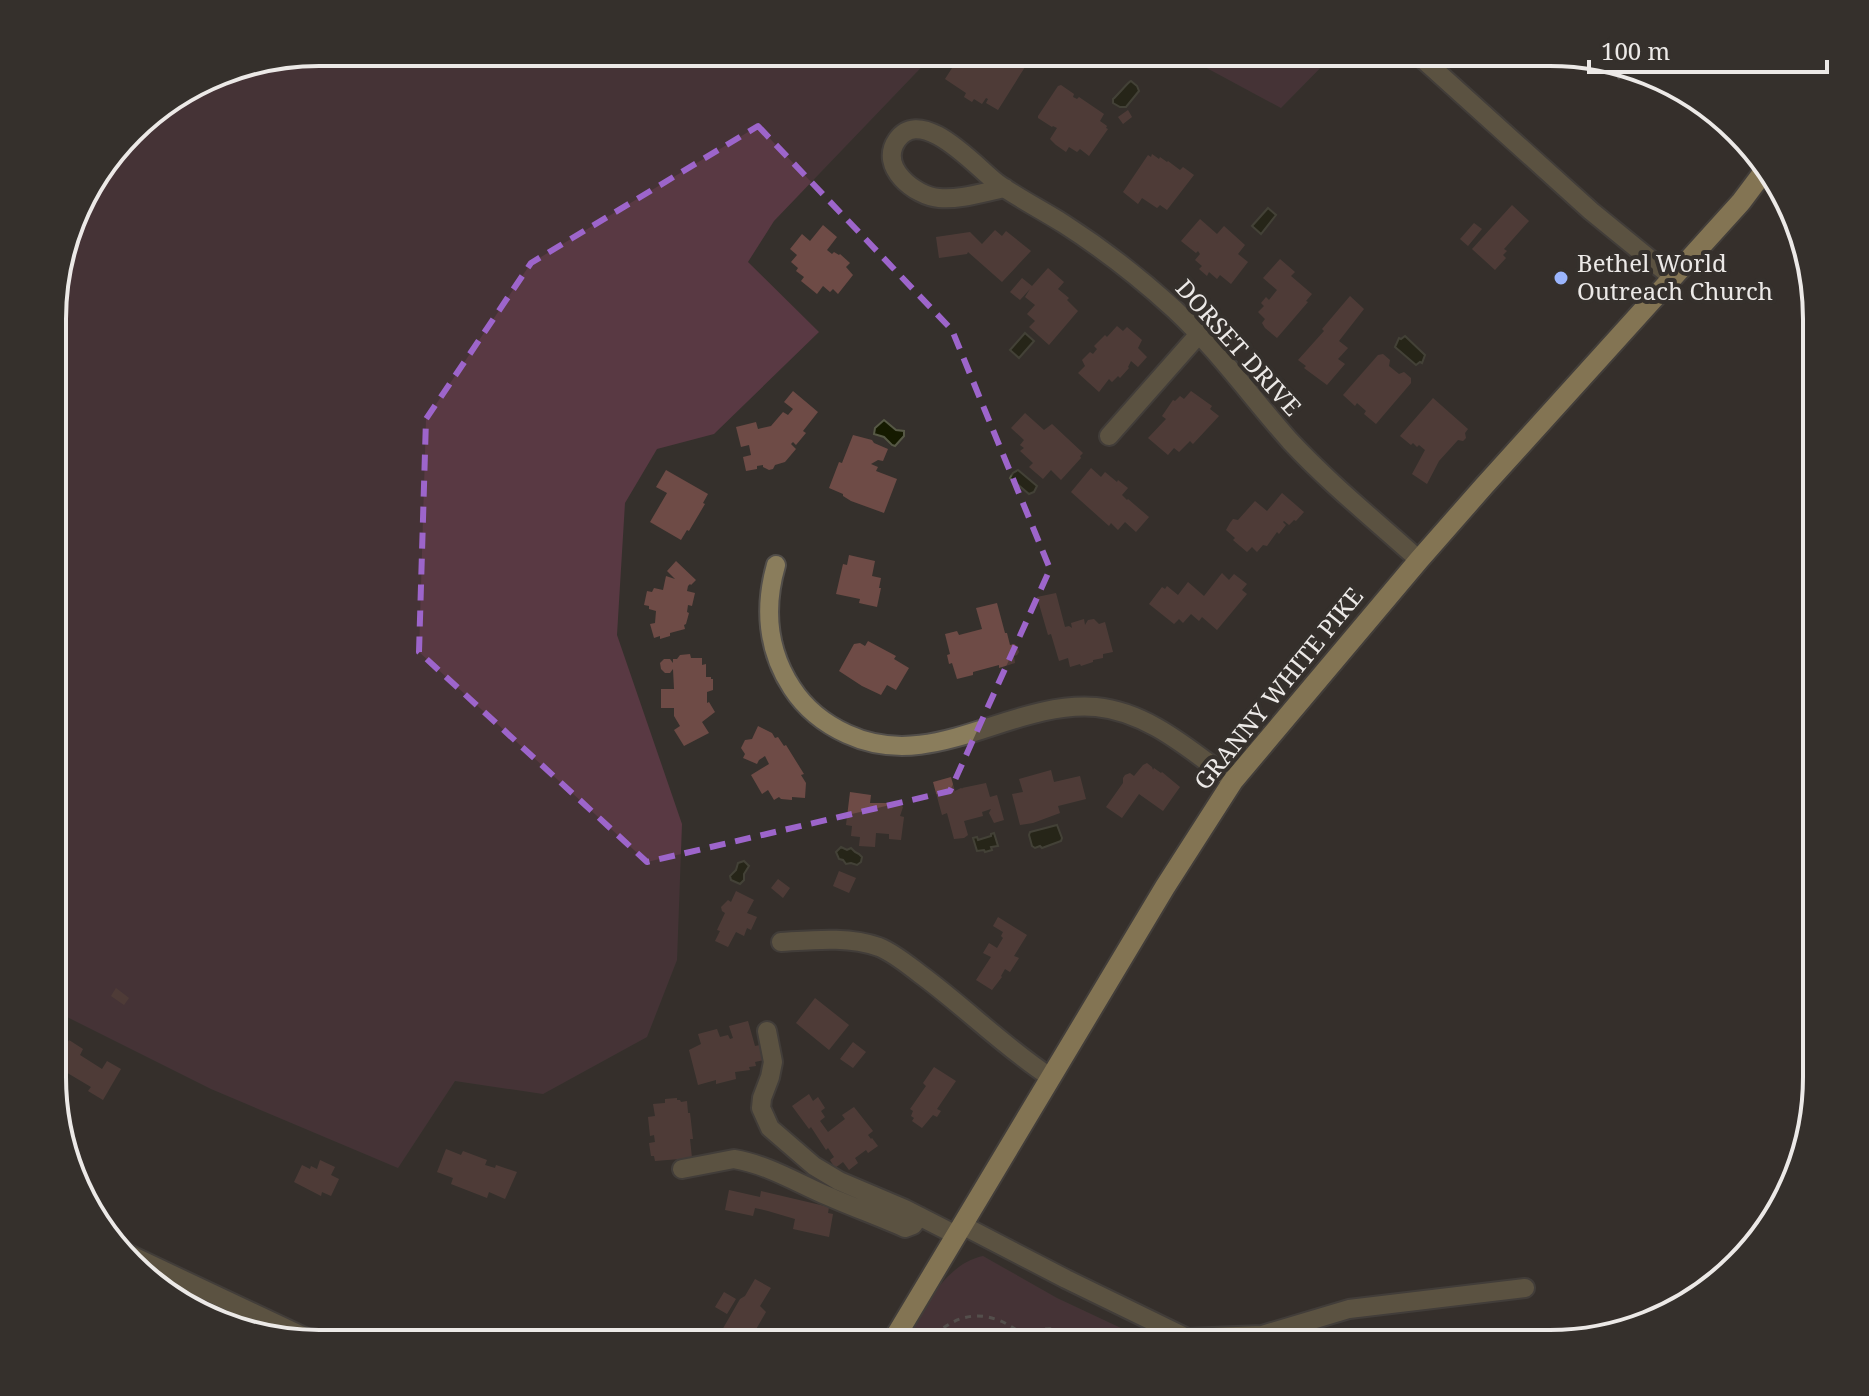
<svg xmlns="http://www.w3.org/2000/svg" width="1869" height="1396" font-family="'Noto Serif',serif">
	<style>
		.green { fill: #593943 }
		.water { fill: #151a00; stroke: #565845; stroke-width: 2 }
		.building { fill: #6e4b46 }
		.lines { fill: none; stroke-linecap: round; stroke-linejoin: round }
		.minor-casing { stroke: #524e4a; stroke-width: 22 }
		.major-casing { stroke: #524e4a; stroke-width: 24 }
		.path { stroke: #7b7773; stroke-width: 3; stroke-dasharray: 6 6; stroke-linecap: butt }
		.minor { stroke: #8a7d5c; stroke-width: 18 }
		.major { stroke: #e3c884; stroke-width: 20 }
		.marked { fill: none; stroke: #9d65cb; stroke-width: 6; stroke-dasharray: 16 10; stroke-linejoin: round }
		.poi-dot { fill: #9bb5fd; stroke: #35302c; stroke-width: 3 }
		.labels { text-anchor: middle; stroke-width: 8; stroke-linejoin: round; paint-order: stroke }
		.poi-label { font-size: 24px; fill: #ece9e7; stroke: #35302c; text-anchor: start }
		.street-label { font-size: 24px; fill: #ece9e7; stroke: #35302c }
		.rim { fill: none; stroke: #ece9e7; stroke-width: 4 }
	</style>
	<rect width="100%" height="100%" fill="#35302c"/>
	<path class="green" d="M319,52H936L774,221L748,262L819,332L714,434L657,449L625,503L617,635L682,824L677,960L647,1037L543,1094L455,1081L398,1168L211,1089L53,1010L54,484L61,475L54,463V284L88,186L143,118L233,66Z
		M1033,52H1116L1060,66Z
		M1177,52H1336L1281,108Z
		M983,1256L1057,1298L1155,1344H903C922,1312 944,1264 983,1256Z"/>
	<path class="water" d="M1131,81L1137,86L1139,91L1126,107H1120L1113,103V99C1117,96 1128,82 1131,81Z
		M1268,208L1276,215L1261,234L1252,226Z
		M1025,333L1034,341L1019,358L1010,350Z
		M1405,336L1425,355L1422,363L1420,362L1416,365L1395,347L1399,338L1401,339Z
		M884,420L896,430L904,431V436L895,446L892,445L884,437L874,434L875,428Z
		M1018,470L1037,486L1034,492L1029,494L1010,478L1013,473Z
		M1057,825L1062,838L1061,841L1042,848L1040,846L1035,848L1032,846L1029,835L1030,832Z
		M994,833L998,846L991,847L992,850L985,852L984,850L977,851L973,838L977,837L978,840L991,836V834Z
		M841,847L847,850L851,848L855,852L859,854L862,857L861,862L857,865L851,863L846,864L843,860L839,859L836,852Z
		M744,861L749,866L744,874V880L740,884L731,880L730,876L736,870L738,863Z"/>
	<path class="building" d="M961,54L974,62L979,55L1001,68L1008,57L1025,67L998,110L986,103L988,99L986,98L982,104L974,99L972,102L964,97L966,93L945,79Z
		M1061,85L1074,94L1073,97L1077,99L1079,97L1104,114L1100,121L1107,126L1106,128L1108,129L1089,156L1080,149L1077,152L1069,147L1066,152L1056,145L1050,139L1057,128L1053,126L1052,127L1038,118V116L1058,86Z
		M1128,110L1132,117L1123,124L1118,117Z
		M1152,154L1159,159L1160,157L1167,162L1168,161L1180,170L1183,167L1194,175L1167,210L1160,205L1157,208L1142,198L1138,204L1123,192L1148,155L1151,157Z
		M1512,205L1529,221L1504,249L1507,251L1503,255L1506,258L1495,270L1472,249Z
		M1200,219L1217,234L1224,226L1245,245L1238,254L1248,262L1231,284L1220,275L1217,279L1209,272L1207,276L1199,269L1202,266L1195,260L1200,254L1198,251L1196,253L1181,241Z
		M1474,223L1482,229L1468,246L1460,239Z
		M823,225L837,237L827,250L832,254L834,252L839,255L840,254L850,263L846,267L853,275L838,294L833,289L830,292L823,286L817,294L801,281L804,277L796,271L798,268L791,262L797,255L790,249L802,234L810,241Z
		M995,230L1002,236L1006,231L1031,251L1002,282L968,252L967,254L939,258L936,237L970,232L982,244Z
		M1280,259L1295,272L1291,276L1312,294L1306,301L1308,302L1277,338L1265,328L1262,323L1265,319L1258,312L1264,306L1261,303L1266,297L1269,300L1277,290L1263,278Z
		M1048,268L1064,282L1058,289L1069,298L1067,300L1078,311L1049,345L1029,327L1035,321L1027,314L1035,305L1025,297L1030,289L1020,300L1010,292L1022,278L1032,286Z
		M1350,296L1364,309L1339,341L1348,348L1338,359L1345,364L1327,385L1304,368L1306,366L1298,360L1324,331L1322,329Z
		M1117,326L1123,331L1127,327L1142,340L1138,348L1147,357L1138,367L1131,361L1128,367L1129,368L1120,378L1118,376L1112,382L1109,379L1099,392L1078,373L1085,366L1082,360L1090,352L1093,354L1097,349L1094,346L1105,335L1107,337Z
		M1383,354L1390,360L1389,366L1399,374L1404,372L1411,378V383L1376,424L1364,414L1366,411L1357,403L1355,406L1343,395L1378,355Z
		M793,391L818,412L803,431L806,433L796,445L793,442L791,444L796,449L785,462L775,465L773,469L769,470L763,467V465L757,466V469L746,471L743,457L751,455L749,445L741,447L736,427L756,422L758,429L771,426L783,412L788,415L793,409L784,402Z
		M1191,391L1212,406L1210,409L1219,416L1193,444L1190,441L1179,452L1174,448L1168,455L1148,438L1166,419L1162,416L1173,400L1175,401L1180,396L1184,399Z
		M1433,398L1468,429L1465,433L1466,438L1463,441L1458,440L1439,461L1427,484L1412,474L1425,450L1419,445L1417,447L1413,443L1411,445L1400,436Z
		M1025,413L1044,430L1052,424L1083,453L1080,456L1081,458L1061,480L1051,470L1043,479L1029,467L1033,463L1020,451L1024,448L1020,445L1024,440L1011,428Z
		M853,435L872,440L874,443L888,449L883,461L878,460L871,464L878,467L876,471L897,479L884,513L851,501L843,496V494L829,488L839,462L842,463Z
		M1091,468L1101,477L1105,472L1117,482L1118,480L1128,488L1122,495L1127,500L1128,499L1149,517L1136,532L1125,522L1118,530L1111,523L1109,526L1071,492Z
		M666,470L708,494L703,503L705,504L689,531L687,530L681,540L650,522L667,493L656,487Z
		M1282,493L1304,512L1296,521L1294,520L1289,525L1284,521L1283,522L1286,525L1279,534L1277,532L1267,546L1263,545L1257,552L1252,547L1247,552L1233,540L1235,538L1226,530L1230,523L1233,519L1238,520L1255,501L1267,511Z
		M849,555L875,561L872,576L881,578L879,588H881L877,607L859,603L860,599L836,594L843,564L847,565Z
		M676,561L696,580L691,585L690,584L688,586L687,591L695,593L692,606L688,605L687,612L689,613L686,624L684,625L685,629L670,633V636L660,639V636L654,638L650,624L655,623L656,611L649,609V606L644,605L647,591L652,592L654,588L663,590L666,576L675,579L667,571Z
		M1222,573L1229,580L1234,574L1247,584L1242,590L1247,594L1217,630L1202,617L1199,621L1191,614L1183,623L1179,619L1174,624L1149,604L1162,587L1165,589L1167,586L1178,595L1188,582L1204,596Z
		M1056,593L1065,627L1069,626L1072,628L1071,623L1084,619L1085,625L1088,620L1094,619L1099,624L1105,622L1113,652L1103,654V658L1093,660V662L1081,666L1080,664L1070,667L1068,658L1059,661L1051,634L1048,635L1037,597Z
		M997,603L1005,633H1007L1010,645L1014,644L1017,646L1019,652L1017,655L1014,656L1015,663L999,668V665L973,672V675L957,679L952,663L949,664L947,655L950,654L945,634L957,631L959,635L982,629L976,608Z
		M868,641L896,656L894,659L909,668L896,690L887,685L881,695L862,686L839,671L854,644L860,643L865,646Z
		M690,654L691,658H702V665L706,664V677H711V679H713V690L707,692V703L709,702L715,712L702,722L709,733L684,746L674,730L680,726L674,716V708H661V689H674L673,669L670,673H665L661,669L660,663L664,659H670L673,663V659H677L680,655Z
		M758,726L772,733L775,738L778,737L784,746L786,745L804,774L801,775L806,783L805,798L792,797V800L781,799L779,797L774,800L768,790L762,794L751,775L769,764L765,756L759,760L757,764L743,758L745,754L741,748L745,740L752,739Z
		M1147,763L1152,767L1153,770L1154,768L1161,773L1162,772L1180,787L1163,811L1139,794L1122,818L1106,807L1123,783V778L1125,775L1130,773L1134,776L1143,765Z
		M1051,770L1054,782L1080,776L1086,799L1058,806L1060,813L1033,823L1020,825L1012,794L1023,792L1019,779Z
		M951,777L955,791L961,788L963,789L962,788L986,783L990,797L997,795L1004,820L994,823L989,813L991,809L982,812L983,816L964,821L968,835L964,838L954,839L947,813L942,815L933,782Z
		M850,792L871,795L870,803H890V805L894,803H899L903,807L900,816L904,817L901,840L889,839V834L876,833L875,847L859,846L860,837L851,836L852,826L846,825Z
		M839,871L856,878L849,893L833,886Z
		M778,879L790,888L783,898L771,888Z
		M736,891L754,900L747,913L757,917L751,930L747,928L744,936L736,932L728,947L715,941L720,931L717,930L725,913L722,911L721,907L728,900L731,902Z
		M998,917L1027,935L1014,956L1019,958L1010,972L1005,969L1001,976L1002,977L992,990L976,980L991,957L983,953L989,943L997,948L1003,938L1001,936L1003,932L993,926Z
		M116,988L129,998L124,1005L111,996Z
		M815,998L849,1025L829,1050L796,1023Z
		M748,1021L755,1046L760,1045L764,1060L755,1062L756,1066L749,1067L750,1070L735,1072L736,1079L716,1084V1080L698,1085L689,1050L701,1044L698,1034L717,1029L720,1037L728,1035L730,1039L733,1038L729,1026Z
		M69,1040L83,1049L80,1055L102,1069L107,1061L121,1069L103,1100L88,1091L91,1087L54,1065Z
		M853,1042L866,1052L853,1068L840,1059Z
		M934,1067L956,1081L937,1109L941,1111L937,1117L933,1115L922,1128L912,1121L914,1118L911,1116L913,1111L910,1109L926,1086L923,1083Z
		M809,1094L813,1101L818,1097L825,1108L821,1111L825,1117L820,1121L828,1132L845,1119L842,1115L854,1107L873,1131L868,1135L871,1139L872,1138L878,1146L868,1153L866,1150L855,1158L858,1163L849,1170L843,1162L835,1168L830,1160L834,1157L828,1148L826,1150L811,1127L809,1129L792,1106Z
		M677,1098V1100H680L681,1102L687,1101L688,1113H690L693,1139H690L692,1158L655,1161L654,1156H651L649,1143L655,1142L654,1135L650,1136L648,1117L655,1116L653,1104L665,1103V1099Z
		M446,1149L461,1155L463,1151L487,1160L485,1165L495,1168L496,1165L517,1172L505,1199L489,1192L487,1198L451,1184L453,1178L437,1172Z
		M320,1160L335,1167L331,1175L339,1179L331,1196L322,1192L321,1196L294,1182L302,1165L310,1169L311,1166L317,1169Z
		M729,1190L760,1197L761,1191L829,1207L828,1213L833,1214L829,1237L793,1229L795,1219L768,1211L755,1208L753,1216L725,1210Z
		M755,1279L771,1288L760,1306L766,1312L755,1331L750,1328L741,1344H714L740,1299L745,1296Z
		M724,1292L736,1299L727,1314L715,1307Z"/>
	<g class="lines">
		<defs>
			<path id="minor" d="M1415,52L1591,211L1673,278
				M1005,188C984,192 960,200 939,198C915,196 878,167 897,140C922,104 977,168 997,183C1018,198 1042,210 1064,224C1103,249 1140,278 1174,309C1217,349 1251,397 1290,441C1330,484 1376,521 1419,560
				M1109,436L1199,334
				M776,565C764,607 767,650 792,688C805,708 825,724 847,734C933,774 1010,700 1096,707C1149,712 1191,751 1233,781
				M781,942C813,940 849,936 879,947C894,953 908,965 920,974C965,1007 1004,1047 1050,1077
				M767,1031L773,1062L770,1077L762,1098L761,1108L770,1128L814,1166L839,1181L905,1209L956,1235
				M682,1169L734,1159C765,1164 794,1181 823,1194C850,1206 878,1216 905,1228L913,1225L919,1216
				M962,1225L1066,1279L1187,1338L1262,1335L1349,1309L1525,1288
				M122,1251L317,1343"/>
			<path id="major" d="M891,1344L1165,887L1233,781L1419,560L1484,486L1741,202L1765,170"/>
		</defs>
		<use href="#minor" class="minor-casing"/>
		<use href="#major" class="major-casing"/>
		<path class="path" d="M1611,63L1619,78L1630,67
			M926,1344C946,1322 968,1309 998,1320C1008,1323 1016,1332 1026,1333C1033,1333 1038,1330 1045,1329C1059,1327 1074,1335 1085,1344
			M1021,1344L1023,1333"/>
		<use href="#minor" class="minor"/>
		<use href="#major" class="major"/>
	</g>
	<path d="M0 0H1869V1396H0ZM758,126L952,330L1050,569L950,791L647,862L419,652L426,419L531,263Z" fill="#35302c" fill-opacity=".55" fill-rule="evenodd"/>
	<path class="marked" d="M758,126L952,330L1050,569L950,791L647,862L419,652L426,419L531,263Z"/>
	<circle class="poi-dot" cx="1561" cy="278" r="8"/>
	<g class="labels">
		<g class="poi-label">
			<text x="1577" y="272">Bethel World<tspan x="1577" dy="28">Outreach Church</tspan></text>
		</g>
		<g class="street-label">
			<text transform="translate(1238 348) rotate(48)" y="8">DORSET DRIVE</text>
			<text transform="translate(1279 689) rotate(-51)" y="8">GRANNY WHITE PIKE</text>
		</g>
	</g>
	<path d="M0 0H1869V1396H0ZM319 66H1550A253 253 0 0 1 1803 319V1077A253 253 0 0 1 1550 1330H319A253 253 0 0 1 66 1077V319A253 253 0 0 1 319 66Z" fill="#35302c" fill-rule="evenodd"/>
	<path class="rim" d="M319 66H1550A253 253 0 0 1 1803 319V1077A253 253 0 0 1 1550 1330H319A253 253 0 0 1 66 1077V319A253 253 0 0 1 319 66Z"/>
	<path d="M1589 60v12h238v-12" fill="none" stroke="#ece9e7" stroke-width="4"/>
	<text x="1601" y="60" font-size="24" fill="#ece9e7" stroke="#35302c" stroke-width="6" paint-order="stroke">100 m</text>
</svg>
